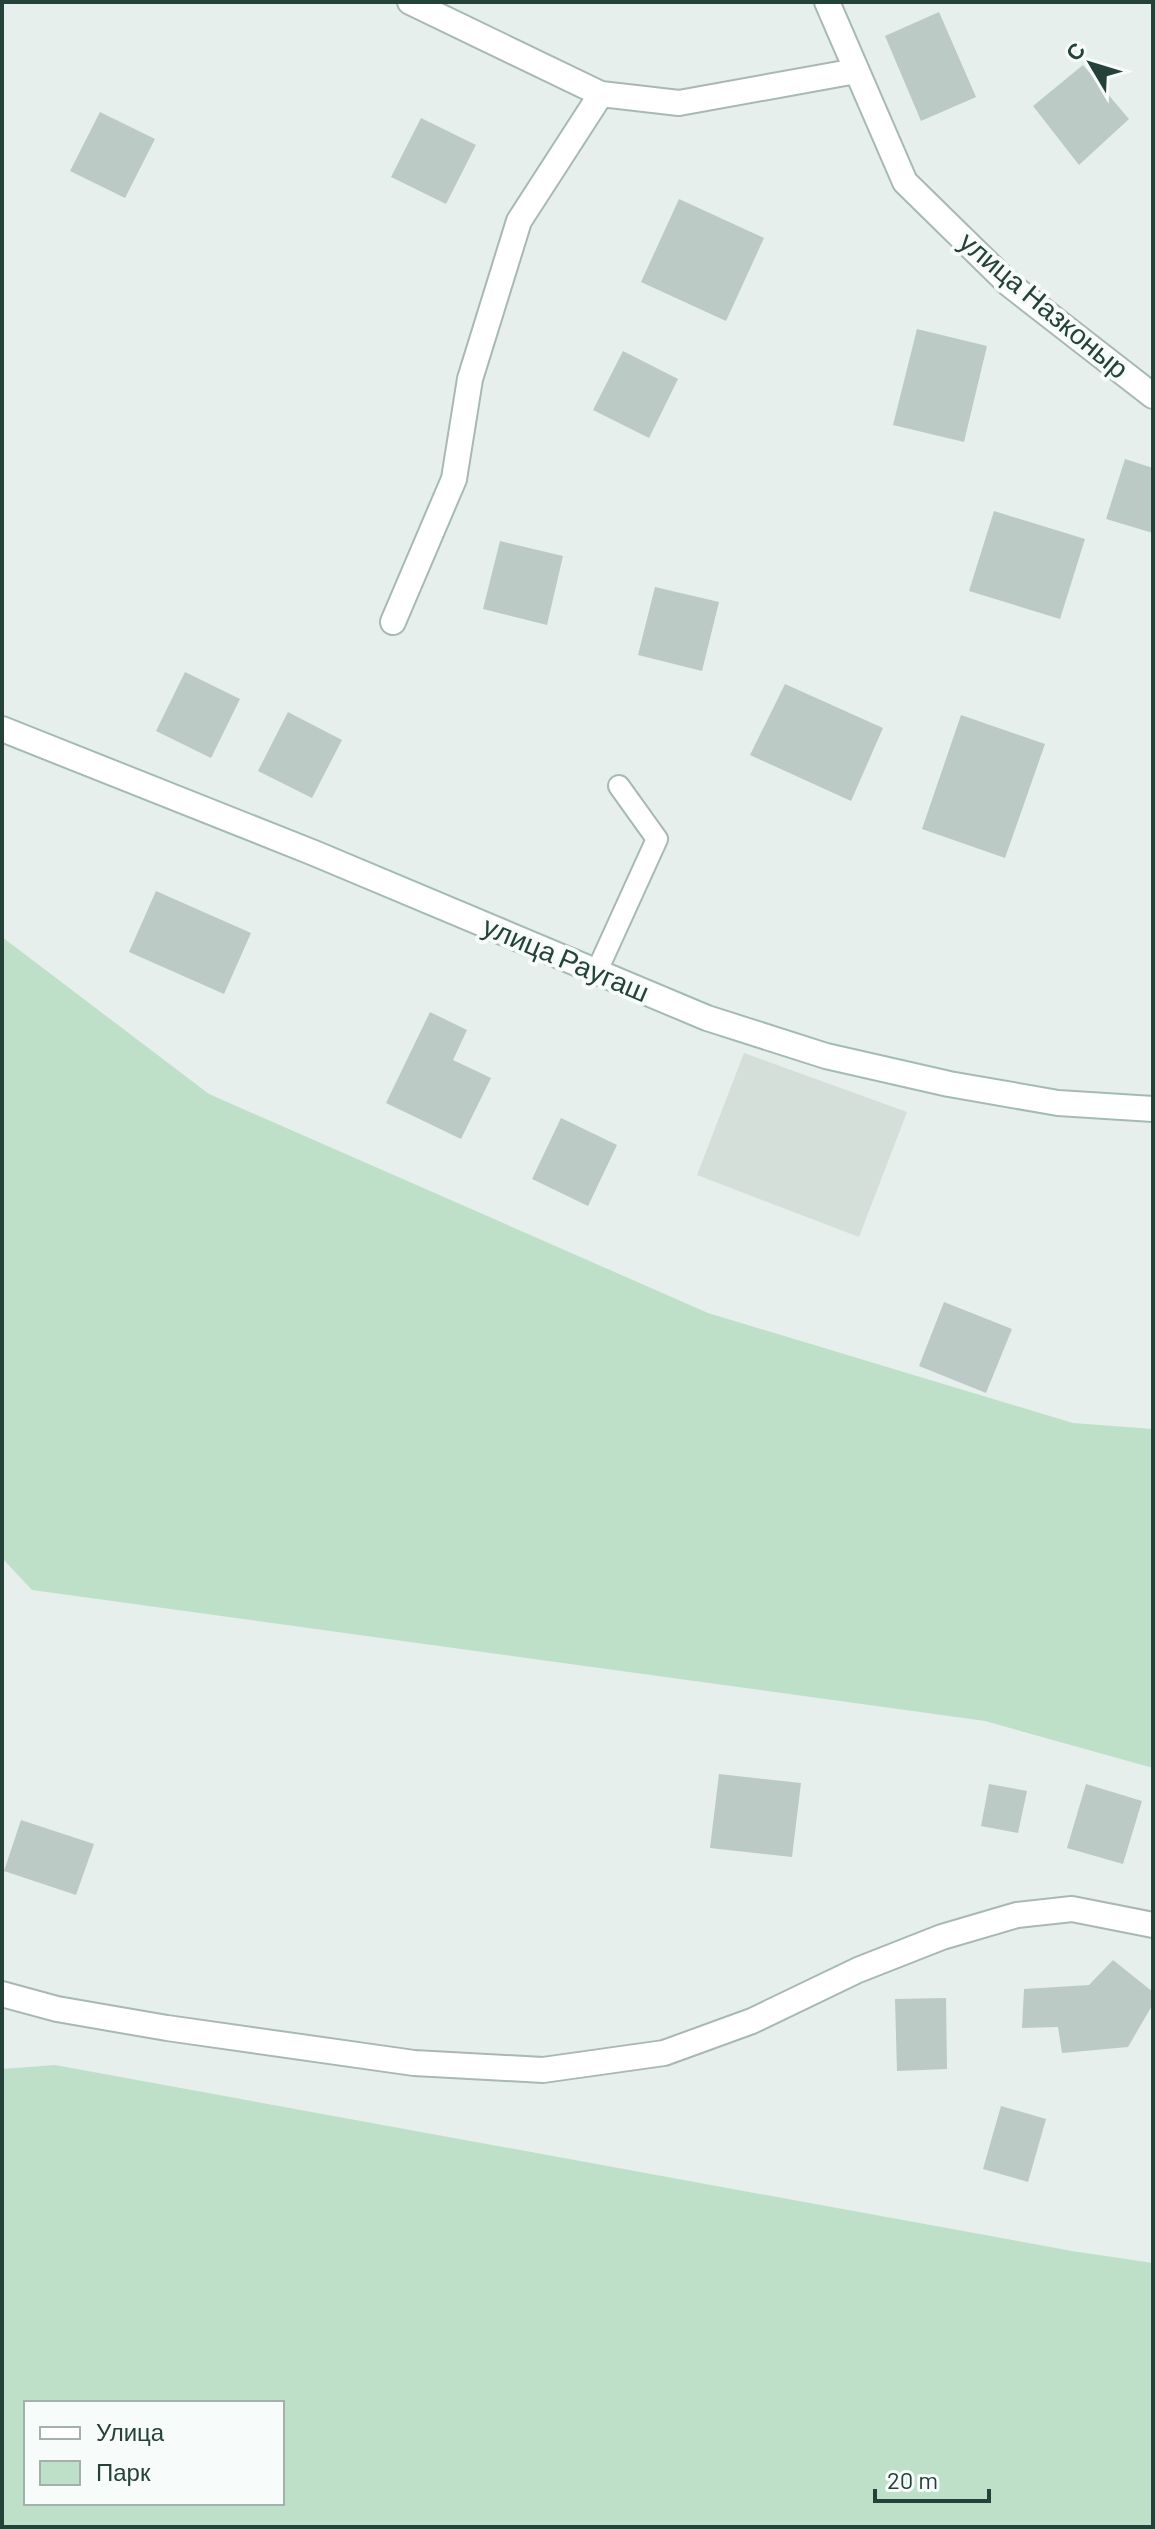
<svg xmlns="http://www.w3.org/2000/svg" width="1155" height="2529" font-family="Barlow,sans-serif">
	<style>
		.built { fill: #d4dfda }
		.green { fill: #bfe0c8; fill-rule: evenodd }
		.building { fill: #bbcac4 }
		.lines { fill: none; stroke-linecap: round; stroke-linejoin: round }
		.lane-casing { stroke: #a8b8b2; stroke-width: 24 }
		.street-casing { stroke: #a8b8b2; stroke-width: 28 }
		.secondary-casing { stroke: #a4bbb3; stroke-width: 28 }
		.lane { stroke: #fff; stroke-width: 20 }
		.street { stroke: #fff; stroke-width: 24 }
		.secondary { stroke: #fff; stroke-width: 24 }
		.labels { text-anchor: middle; stroke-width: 8; stroke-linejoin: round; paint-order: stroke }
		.street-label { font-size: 28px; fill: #24423a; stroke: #f7fbf9 }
	</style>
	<rect width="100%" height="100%" fill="#e6efeb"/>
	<path class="built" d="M744,1053L907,1112L859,1237L697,1175Z"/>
	<path class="green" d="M2,937L209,1094L708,1313L1073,1423L1153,1429V1768L985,1721L32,1590L2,1558Z
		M55,2065L1072,2251L1153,2263V2527H2V2069ZM26,2403H282V2503H26Z"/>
	<path class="building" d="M939,12L976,97L921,121L885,36Z
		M1083,65L1129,119L1079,165L1033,106Z
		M100,112L155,139L125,198L70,171Z
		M421,118L476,145L446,204L391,177Z
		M679,199L764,238L726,321L641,282Z
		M917,329L987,346L964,442L893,425Z
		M623,351L678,379L649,438L593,410Z
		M1125,459L1153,468V533L1106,519Z
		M994,511L1085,539L1060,619L969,591Z
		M500,541L563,556L547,625L483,609Z
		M655,587L719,602L702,671L638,655Z
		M185,672L240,699L211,758L156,731Z
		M785,684L883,728L851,801L750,755Z
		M288,712L342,740L312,798L258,771Z
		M961,715L1045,744L1005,858L922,829Z
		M156,891L251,933L224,994L129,952Z
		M430,1012L467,1030L453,1060L491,1078L461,1139L386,1103Z
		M561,1118L617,1145L588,1206L532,1179Z
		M944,1302L1012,1329L986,1393L919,1366Z
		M719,1774L801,1783L792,1857L710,1848Z
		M989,1784L1027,1791L1018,1833L981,1826Z
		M1086,1784L1142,1801L1123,1864L1067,1848Z
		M21,1820L94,1844L76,1895L4,1871Z
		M1113,1960L1153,1992V2004L1128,2047L1062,2053L1058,2027L1022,2028L1024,1989L1089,1985Z
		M946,1998L947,2069L897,2071L895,1999Z
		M1001,2106L1046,2119L1028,2182L983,2169Z"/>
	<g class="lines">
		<defs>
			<path id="lane" d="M596,973L657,839L619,786"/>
			<path id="street" d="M410,2L601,94L679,103L856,71
				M827,2L905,182L1009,284L1153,396
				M393,622L454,479L470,379L519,221L601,94
				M2,1994L57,2009L167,2028L414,2063L543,2070L664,2053L752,2021L858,1970L942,1937L1017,1915L1072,1909L1153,1925"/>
			<path id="secondary" d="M2,729L314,853L707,1018L826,1056L949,1084L1058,1103L1153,1109"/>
		</defs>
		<use href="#lane" class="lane-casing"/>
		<use href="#street" class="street-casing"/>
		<use href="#secondary" class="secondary-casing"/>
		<use href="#lane" class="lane"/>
		<use href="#street" class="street"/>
		<use href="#secondary" class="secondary"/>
	</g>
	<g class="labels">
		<g class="street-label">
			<text transform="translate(1044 305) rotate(40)" y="10">улица Назконыр</text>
			<text transform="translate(566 959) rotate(23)" y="10">улица Раугаш</text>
		</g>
	</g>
	<rect width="1155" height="2529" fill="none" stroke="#24423a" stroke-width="8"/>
	<rect x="24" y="2401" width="260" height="104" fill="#f7fbf9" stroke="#a3b1ad" stroke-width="2"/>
	<rect x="40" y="2427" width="40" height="12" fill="#ffffff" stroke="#a3b1ad" stroke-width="2"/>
	<text x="96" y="2441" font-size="24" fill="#24423a">Улица</text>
	<rect x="40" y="2461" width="40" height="24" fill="#bfe0c8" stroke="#a3b1ad" stroke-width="2"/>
	<text x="96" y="2481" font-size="24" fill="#24423a">Парк</text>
	<g transform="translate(1091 64) rotate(308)" stroke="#f7fbf9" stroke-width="6" paint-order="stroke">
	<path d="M0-6L14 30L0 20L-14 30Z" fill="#24423a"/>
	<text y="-12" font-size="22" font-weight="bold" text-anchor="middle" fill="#24423a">С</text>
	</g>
	<path d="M875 2489v12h114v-12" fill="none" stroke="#24423a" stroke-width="4"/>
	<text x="887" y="2489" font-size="24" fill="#24423a" stroke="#f7fbf9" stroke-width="6" paint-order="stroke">20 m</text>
</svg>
